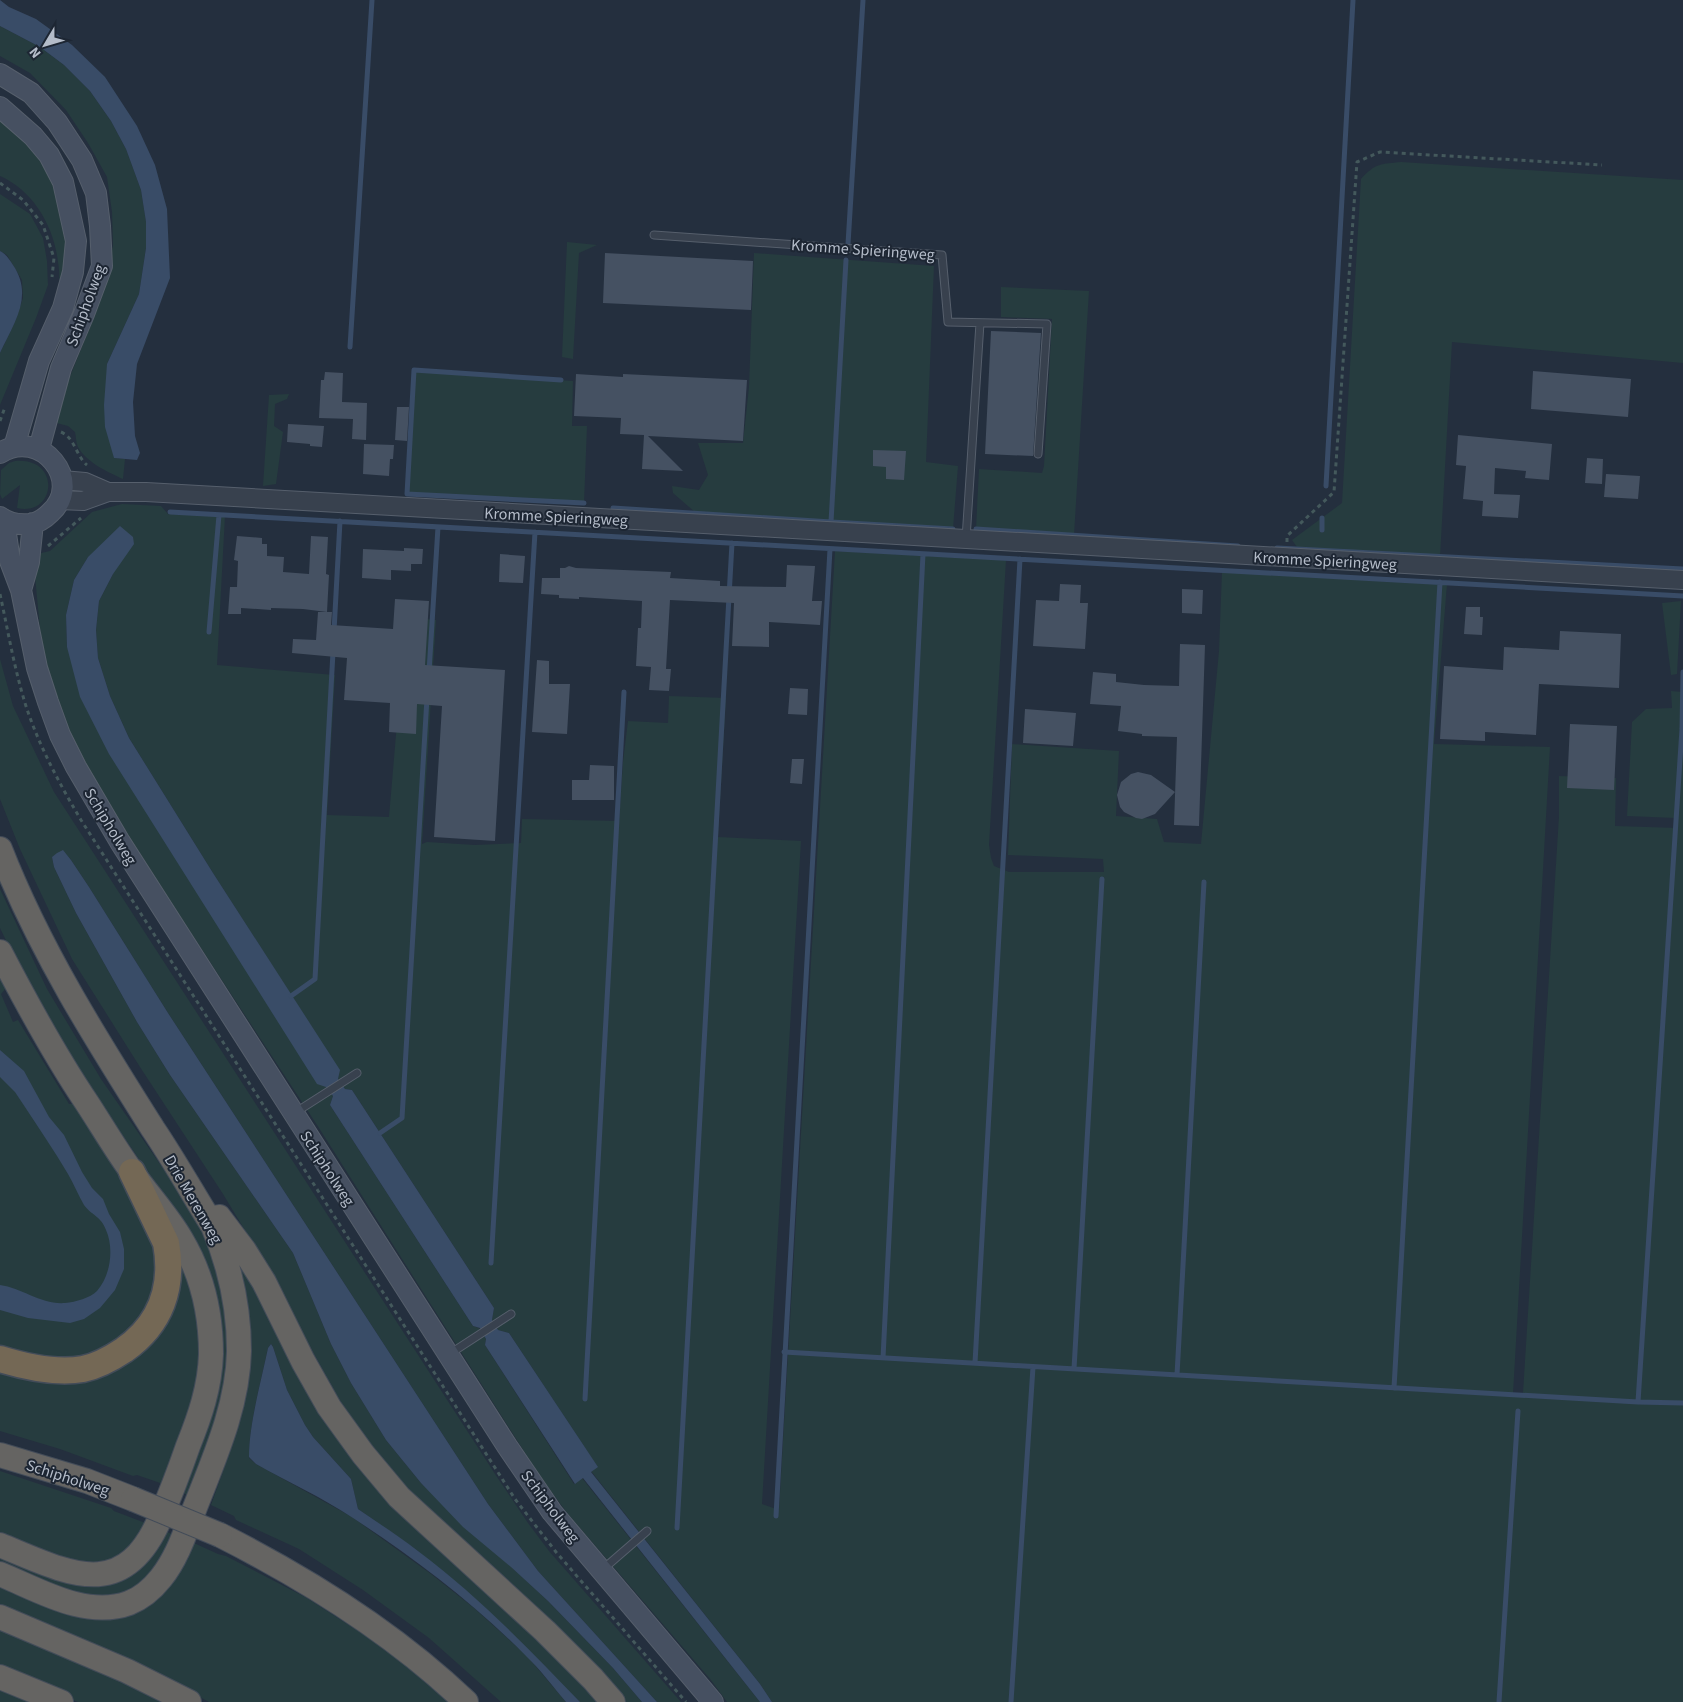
<svg xmlns="http://www.w3.org/2000/svg" width="1683" height="1702" font-family="'Source Sans 3',sans-serif">
	<style>
		.green { fill: #263c3f }
		.water { fill: #394c67 }
		.lines { fill: none; stroke-linecap: round; stroke-linejoin: round }
		.stream { stroke: #394c67; stroke-width: 5 }
		.building { fill: #455162 }
		.service-casing { stroke: #565f6c; stroke-width: 9 }
		.tertiary-casing { stroke: #565f6c; stroke-width: 20 }
		.secondary-casing { stroke: #565f6c; stroke-width: 22 }
		.trunk-casing { stroke: #434c59; stroke-width: 26 }
		.motorway-casing { stroke: #434c59; stroke-width: 29 }
		.path { stroke: #44595c; stroke-width: 3; stroke-dasharray: 4 4; stroke-linecap: butt }
		.service { stroke: #38414e; stroke-width: 7 }
		.tertiary { stroke: #38414e; stroke-width: 18 }
		.secondary { stroke: #465061; stroke-width: 20 }
		.trunk { stroke: #656462; stroke-width: 24 }
		.motorway { stroke: #746855; stroke-width: 26 }
		.trunk-bridge-casing { stroke: #434c59; stroke-width: 26; stroke-linecap: butt }
		.trunk-bridge { stroke: #656462; stroke-width: 24 }
		.labels { text-anchor: middle; stroke-width: 4; stroke-linejoin: round; paint-order: stroke }
		.street-label { font-size: 16px; fill: #b4bcc9; stroke: #1d2633 }
	</style>
	<rect width="100%" height="100%" fill="#242f3e"/>
	<path class="green" d="M0,26L40,47L64,65L90,91L111,121L126,149L141,190L146,222V248L139,294L107,364L114,458L125,459L123,479C108,472 87,463 78,447C76,443 76,436 75,432L68,426L53,422L58,407L98,306L106,282L113,245L112,212L107,177L88,143L66,110L30,73L0,56Z
		M0,119L48,162L72,255L60,297C59,286 60,274 58,262C54,227 34,191 0,176Z
		M1401,162L1683,180V363L1452,342L1440,557L1297,547L1292,540L1342,503L1361,179C1375,163 1382,164 1401,162Z
		M0,194L30,214L43,238L47,261L48,285L36,318L0,405V353L14,324L23,298L22,280L7,255L0,251Z
		M567,242L597,245L579,253L573,359L562,357Z
		M754,253L934,266L926,462L958,466L953,529L696,513L673,493L672,486L699,490L708,475L698,443H743L749,387Z
		M1001,287L1089,291L1074,535L976,529L979,469L1042,473L1044,466L1052,319L1001,317Z
		M414,370L573,381L572,426H587L584,503L407,494Z
		M289,394L287,399L275,404L274,426L283,432L276,484L263,486L269,395Z
		M15,461C62,457 56,517 17,508L20,485L2,499L0,494L1,470L9,463Z
		M122,504L161,506L168,514L225,516L217,665L335,675L327,815L389,817L406,617L436,620L422,844L427,842L475,845L521,843L522,819L619,821L623,762L628,721L668,723L669,696L726,698L718,837L801,841L762,1504L779,1510L835,551L1006,560L989,845L991,858L994,866L1009,872H1104L1103,859L1008,855L1012,744L1119,751L1116,816L1157,819L1164,842L1201,844L1219,651L1222,571L1447,584L1434,744L1550,747L1513,1394L1523,1393L1559,816V776L1616,778L1615,826L1678,828V766L1675,818L1627,816L1632,722L1646,709L1672,708L1671,691L1683,692V1702H772L760,1684L591,1471L597,1466L509,1333L498,1330L492,1320L494,1308L352,1090L345,1089L338,1079L339,1070L213,873L129,738L110,696L98,658L96,630L99,601L113,574L88,557L74,580L66,615L67,647L333,1096L330,1105L473,1326L479,1328L486,1339L485,1345L574,1484L582,1478L760,1702H727L711,1680L568,1514L539,1475L319,1128L109,808L67,729L51,687L41,640L34,565L37,554L50,551L92,512Z
		M1681,601L1677,674L1671,675L1662,603Z
		M0,659L13,706L54,792L497,1477L528,1523L549,1551L681,1702H657L538,1571L488,1504L168,1013L89,887L71,860L63,851L52,857L54,867L76,913L137,1022L170,1075L293,1253L331,1344L351,1383L386,1440L421,1483L548,1601L613,1668L642,1702H625L577,1647L504,1577L447,1526L404,1485L371,1445L339,1399L252,1242L223,1194L140,1067L72,959L20,849L0,799Z
		M0,889L47,989L101,1079L187,1203L203,1230L217,1264L229,1335L223,1397L190,1496L178,1491L215,1381L185,1236L156,1184L76,1067L14,957L0,928Z
		M0,976L6,988L1,994L13,1022L18,1020L69,1104H74L148,1218L159,1271L149,1308L122,1341L79,1359L50,1360L0,1352Z
		M181,1250L198,1307L202,1369L166,1485L137,1475L133,1476L60,1449L0,1431V1367L120,1366Z
		M241,1256L323,1411L601,1702H580L418,1551L358,1509L351,1479L313,1437L305,1425L287,1390L273,1347L271,1344L268,1348C261,1381 249,1424 249,1458L256,1464L352,1517L431,1574L474,1608L527,1656L566,1702H501L429,1638L363,1590L299,1549L236,1520L234,1516L211,1505C229,1456 247,1406 251,1354C253,1324 243,1289 237,1260Z
		M0,1471L111,1508L114,1511L148,1524L129,1552L93,1569L0,1540Z
		M162,1530L175,1535L163,1562L136,1587L119,1596H77L0,1564V1552L78,1584L101,1585L122,1579Z
		M194,1543L218,1554L226,1556L307,1598L394,1654L449,1702H209L178,1685L0,1612V1583L94,1619H118L150,1606L172,1581L188,1559Z
		M0,1629L168,1702H78L0,1670Z
		M0,1685L42,1702H0Z"/>
	<path class="water" d="M0,0L9,7L36,19L72,45L105,77L137,126L155,165L167,209L170,278L137,364L133,402L135,436L140,453L137,460L114,458L105,427L104,405L107,364L139,294L146,248V222L141,190L126,149L111,121L90,91L64,65L40,47L0,26Z
		M0,251C6,254 9,259 13,265C34,296 14,323 0,353Z
		M120,526L133,537L134,544L113,574L99,601L96,630L98,658L110,696L129,738L213,873L340,1070L338,1079L345,1089L352,1090L494,1308L492,1320L498,1330L509,1333L598,1467L591,1472L760,1684L772,1702H760L583,1478L575,1484L485,1345L486,1339L480,1328L473,1326L330,1105L333,1096L326,1087L317,1084L109,754L80,697L67,647L66,615L74,580L88,557Z
		M63,850L71,860L89,887L168,1013L488,1504L538,1571L657,1702H642L613,1668L548,1601L511,1567L463,1527L421,1483L386,1440L351,1383L331,1344L293,1253L170,1075L137,1022L76,913L54,867L52,857L57,853Z
		M0,1050L24,1071L49,1117L64,1135L82,1172L92,1188L103,1199L109,1214L120,1232L124,1249V1269L115,1290L100,1308L84,1319L70,1323L28,1318L0,1310V1285C22,1288 42,1305 65,1303C76,1302 90,1298 97,1291C111,1275 114,1248 106,1230C101,1216 91,1215 84,1205C78,1195 74,1184 68,1174C54,1150 38,1127 23,1104L15,1092L0,1077Z
		M271,1344L273,1347L287,1390L305,1425L313,1437L351,1479L358,1509C378,1523 399,1536 418,1551C477,1595 529,1649 580,1702H566C553,1687 541,1670 526,1656C475,1604 414,1558 353,1518C323,1498 288,1482 256,1464L249,1457C249,1424 261,1382 268,1348Z"/>
	<g class="lines">
		<path class="stream" d="M848,244L863,0
			M846,260L831,522L953,529
			M350,347L372,0
			M561,380L414,370L407,494L584,503
			M1326,486L1353,0
			M613,508L831,522
			M170,512L1683,596
			M976,529L1238,546
			M1322,530V518
			M1277,548L1683,569
			M334,631L340,521
			M209,632L219,515
			M429,672L438,527
			M291,996L315,979L333,652
			M380,1133L402,1118L427,698
			M491,1263L535,532
			M784,1352L1638,1402L1683,1403
			M883,1358L923,554
			M975,1363L1020,559
			M1074,1369L1102,879
			M1177,1375L1204,882
			M1394,1388L1440,582
			M585,1399L624,692
			M1638,1402L1682,729L1683,672
			M776,1516L830,549
			M677,1528L732,543
			M1011,1702L1033,1367
			M1499,1702L1518,1411"/>
	</g>
	<path class="building" d="M605,253L753,261L751,310L603,303Z
		M991,331L1041,333L1033,456L985,454Z
		M1533,371L1631,379L1628,417L1531,409Z
		M325,372L343,373L342,402L367,403L366,440L352,439L353,419L319,418L321,380H324Z
		M576,374L623,377V374L747,380L743,441L648,436L683,471L642,469L644,435L620,434L621,418L574,416Z
		M397,407H409L407,441L395,440Z
		M288,424L324,426L322,447L310,446V444L287,442Z
		M1458,435L1552,444L1549,480L1525,478L1526,471L1495,468L1494,494L1520,495L1518,518L1482,516L1483,501L1463,499L1466,466L1456,465Z
		M364,444L394,445L393,459H390L389,476L363,474Z
		M873,450L906,451L904,480L886,479V467L873,466Z
		M1587,458L1603,459L1602,484L1585,483Z
		M1606,474L1640,476L1638,499L1604,497Z
		M237,536L262,538V544H267V556L284,557L283,572L309,574L311,536L328,537L326,574L329,575L327,612L303,609L271,608V610L241,608V614H228L230,587H237L238,561L234,560Z
		M404,548L423,549L422,564H411V571L391,570V580L362,578L363,549L404,551Z
		M500,554L525,556L523,583L499,582Z
		M787,565L815,566L812,601H822L820,625L769,622V647L732,646L734,603L670,600L666,669H671L669,691L649,690L651,667L636,666L638,628H641L642,601L579,597V599L559,598V595L541,594L542,578H560V568H565L569,566L576,568L671,572L670,578L720,581V586L786,587Z
		M1060,584L1081,585L1080,603H1088L1085,649L1033,646L1036,600L1059,601Z
		M1182,589L1203,590L1202,614L1182,613Z
		M395,599L429,601L425,665L505,670L495,841L434,837L442,706L417,704L416,734L389,732L390,703L344,700L347,658L292,653L293,639L316,640L318,612H332L331,625L393,629Z
		M1466,607H1480V617H1483L1482,635L1464,634Z
		M1560,631L1621,634L1619,688L1539,684L1536,735L1485,732V741L1440,739L1444,666L1503,670L1504,647L1559,650Z
		M1180,644L1205,645L1199,826L1174,825L1177,737L1142,736V734L1118,731L1121,706L1090,704L1093,672L1116,674V682L1144,685L1179,686Z
		M537,660L549,661V684H570L567,734L532,732Z
		M790,688L808,689L807,715L788,714Z
		M1025,709L1076,713L1073,746L1023,743Z
		M1570,724L1617,726L1614,790L1567,788Z
		M792,759H804L802,784L790,783Z
		M590,765L614,766V800H572V780H589Z
		M1138,772L1151,775L1175,792L1155,814L1142,819L1136,818L1124,812L1120,807L1117,795L1121,782L1131,774Z"/>
	<g class="lines">
		<defs>
			<path id="service" d="M654,235L942,255L948,322L1047,324L1038,454
				M966,539L980,323
				M296,1112L357,1073
				M451,1353L511,1314
				M602,1570L647,1531"/>
			<path id="tertiary" d="M62,480L85,482L108,492H146L1683,580
				M59,500L83,501L108,492"/>
			<path id="secondary" d="M0,74L31,93L57,122L82,160L96,193L100,226L102,266L84,314L61,368L39,449
				M0,107L33,136L49,155L63,182L76,241L73,272L63,308L39,361L14,447
				M0,453C41,427 85,482 50,513C44,519 38,523 30,524C19,525 9,524 0,517
				M4,520L10,561L21,590L37,668L48,702L60,735L76,767L120,842L507,1446L552,1512L713,1702
				M21,590L29,562L33,523"/>
			<path id="trunk" d="M0,849C39,949 96,1039 153,1129C174,1160 193,1194 213,1226C230,1266 239,1307 239,1351C238,1406 214,1459 194,1510C185,1533 177,1558 161,1578C153,1588 142,1598 129,1603C86,1619 39,1590 0,1574
				M0,952C27,1004 54,1054 87,1103C102,1126 116,1150 132,1172C148,1195 167,1215 181,1239C202,1274 211,1314 211,1354C210,1387 200,1416 188,1446C180,1469 171,1493 161,1516C124,1605 68,1573 0,1545
				M219,1217L244,1250L264,1282L303,1361L329,1407L363,1454L399,1497L545,1631L593,1679L613,1702
				M0,1455L87,1481L133,1499
				M220,1535C309,1580 394,1633 466,1702
				M0,1617L127,1671L189,1702
				M0,1677L61,1702"/>
			<path id="motorway" d="M0,1359C26,1367 56,1374 83,1369C98,1366 112,1358 124,1350C161,1324 174,1287 166,1243L132,1172"/>
		</defs>
		<use href="#service" class="service-casing"/>
		<use href="#tertiary" class="tertiary-casing"/>
		<use href="#secondary" class="secondary-casing"/>
		<use href="#trunk" class="trunk-casing"/>
		<use href="#motorway" class="motorway-casing"/>
		<path class="path" d="M0,183L23,200L43,225L54,258L52,277
			M0,421L5,407
			M61,432C75,438 76,456 87,465
			M1287,542V536L1334,492L1357,162L1380,152L1602,165
			M48,546L81,518
			M0,594C8,631 14,667 25,703C38,744 59,783 81,820L515,1499L556,1552L686,1702"/>
		<use href="#service" class="service"/>
		<use href="#tertiary" class="tertiary"/>
		<use href="#secondary" class="secondary"/>
		<use href="#trunk" class="trunk"/>
		<use href="#motorway" class="motorway"/>
		<defs>
			<path id="trunk-bridge" d="M133,1499L220,1535"/>
		</defs>
		<use href="#trunk-bridge" class="trunk-bridge-casing"/>
		<use href="#trunk-bridge" class="trunk-bridge"/>
	</g>
	<g class="labels">
		<g class="street-label">
			<text transform="translate(863 249) rotate(4)" y="6">Kromme Spieringweg</text>
			<text transform="translate(85 305) rotate(-70)" y="6">Schipholweg</text>
			<text transform="translate(556 516) rotate(3)" y="6">Kromme Spieringweg</text>
			<text transform="translate(1325 560) rotate(3)" y="6">Kromme Spieringweg</text>
			<text transform="translate(111 826) rotate(59)" y="6">Schipholweg</text>
			<text transform="translate(328 1168) rotate(57)" y="6">Schipholweg</text>
			<text transform="translate(194 1199) rotate(60)" y="6">Drie Merenweg</text>
			<text transform="translate(68 1477) rotate(18)" y="6">Schipholweg</text>
			<text transform="translate(551 1506) rotate(53)" y="6">Schipholweg</text>
		</g>
	</g>
	<g transform="translate(45 45) rotate(232)" stroke="#1d2633" stroke-width="4" paint-order="stroke">
	<path d="M0-4L9 19L0 12L-9 19Z" fill="#b4bcc9"/>
	<text y="-8" font-size="14" font-weight="bold" text-anchor="middle" fill="#b4bcc9">N</text>
	</g>
</svg>
